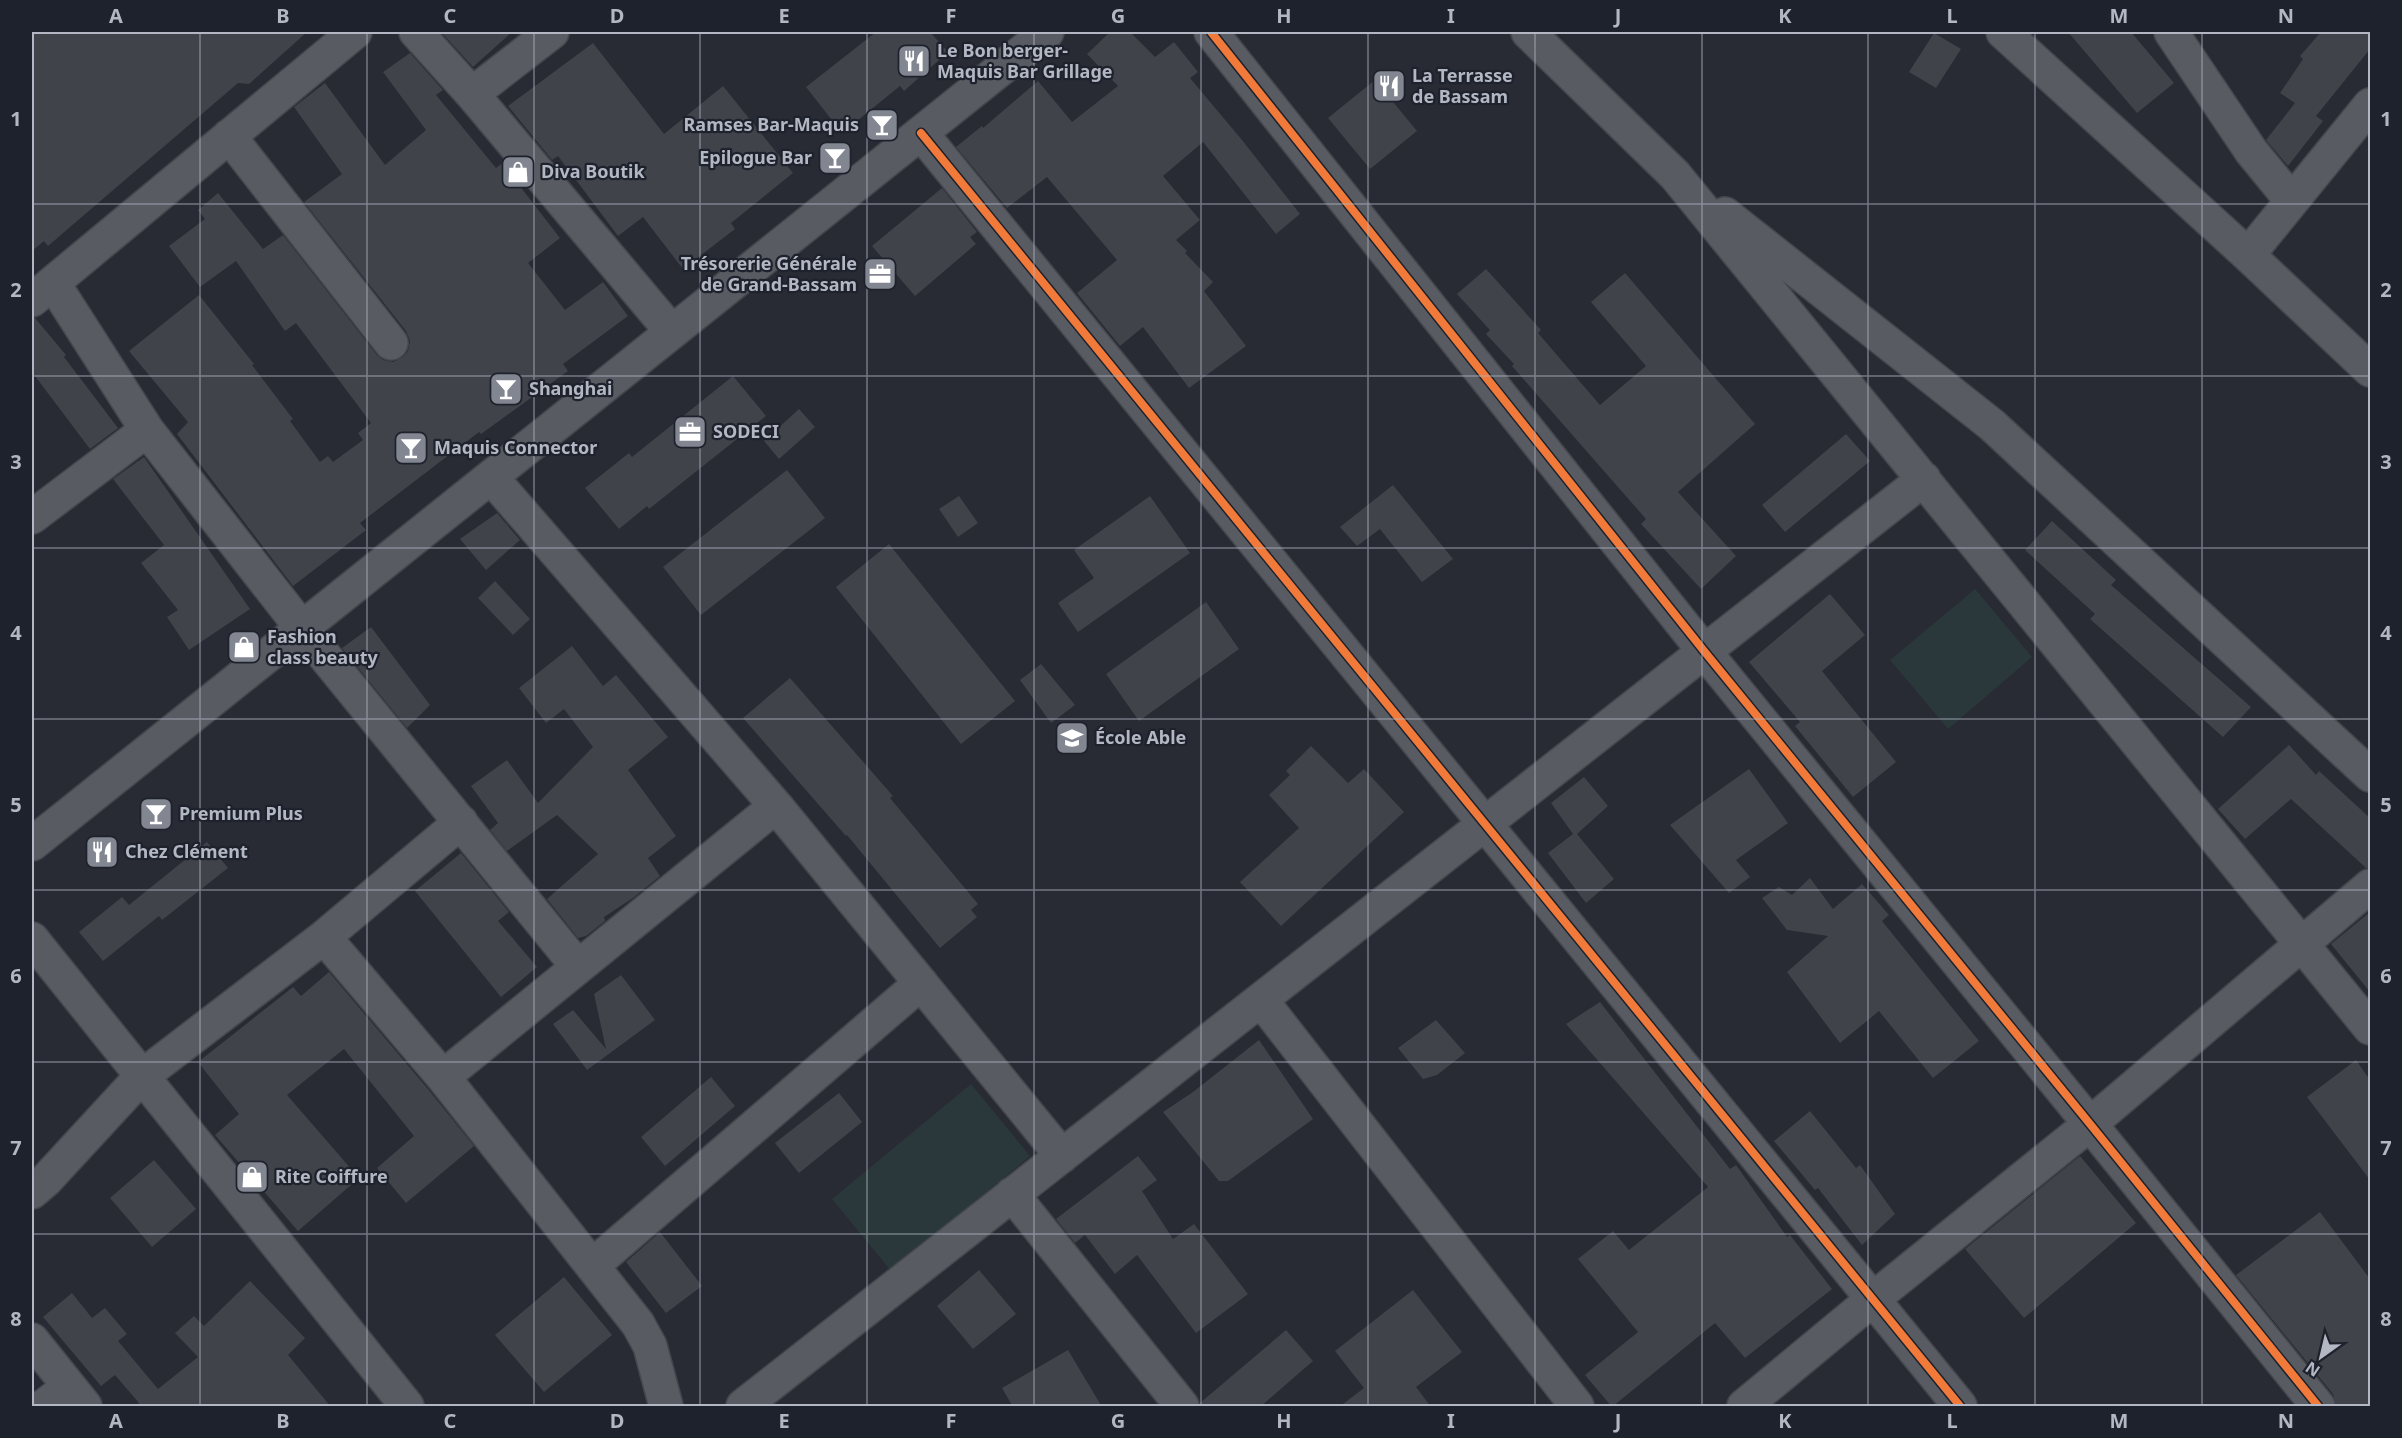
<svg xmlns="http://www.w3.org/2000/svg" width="2402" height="1438" font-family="'Noto Sans',sans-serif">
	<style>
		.green { fill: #2a383b }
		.building { fill: #40434a }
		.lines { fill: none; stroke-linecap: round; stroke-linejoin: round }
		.minor-casing { stroke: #44474d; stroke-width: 36 }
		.tertiary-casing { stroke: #44474d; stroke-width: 36 }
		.minor { stroke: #585b62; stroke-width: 33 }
		.tertiary { stroke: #585b62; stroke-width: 33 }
		.cycleway-casing { stroke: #1d222c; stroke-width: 11 }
		.cycleway { stroke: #f17a3a; stroke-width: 8 }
		.grid { fill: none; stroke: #b3b7c4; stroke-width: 1.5; stroke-opacity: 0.55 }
		.labels { text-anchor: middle; stroke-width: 4.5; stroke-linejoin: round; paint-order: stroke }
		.poi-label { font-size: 18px; font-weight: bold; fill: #b3b7c4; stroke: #1d222c; text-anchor: start }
		.neatline { fill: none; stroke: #b3b7c4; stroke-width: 2 }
		.grid-label { font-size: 20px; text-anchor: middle; font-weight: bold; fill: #b3b7c4 }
	</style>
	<rect width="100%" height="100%" fill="#282b33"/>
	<path class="green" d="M1975,589L2032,657L1948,729L1890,660Z
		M971,1084L1030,1156L891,1271L832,1199Z"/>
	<path class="building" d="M32,32H307L249,84L238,83L48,246L44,241L32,251Z
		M441,32H512L473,67Z
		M876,32H930L948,52L904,91L900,86L842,133L806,87Z
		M1110,32H1130L1155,57L1174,42L1198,72L1190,78L1242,140L1300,214L1276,234L1203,142L1163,176L1200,220L1176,240L1187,251L1185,253L1213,282L1204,291L1246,346L1189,388L1143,327L1120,346L1077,293L1117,260L1047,177L1007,208L956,147L982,126L983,128L1038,81L1072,122L1118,86L1087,54Z
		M2068,32H2131L2174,83L2137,113Z
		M2321,32H2370V49L2316,116L2323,121L2288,166L2266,140L2295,103L2280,93L2303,59L2300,56Z
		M1934,33L1961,49L1936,88L1909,72Z
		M593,43L664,134L723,86L793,173L731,223L735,229L683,269L643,217L618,236L558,156L552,160L508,106Z
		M410,53L443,90L436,95L496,168L504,162L522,183L519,185L560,238L528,263L565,310L603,282L628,316L563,364L568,371L481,434L479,432L360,523L366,530L293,586L177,434L188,422L129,351L199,295L254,364L252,365L293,419L290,421L320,462L328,456L333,462L363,440L358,433L371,423L296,323L285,331L236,261L200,287L169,246L205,219L198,210L218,193L263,249L283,235L377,355L383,360L393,362L403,357L408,351L410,341L406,331L304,202L342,174L294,107L325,83L385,165L426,130L383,72Z
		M1375,80L1417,131L1370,169L1328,118Z
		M942,188L977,232L970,237L976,244L915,296L872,246Z
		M1486,269L1541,330L1538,333L1600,405L1646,366L1591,302L1625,273L1755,424L1678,492L1736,556L1701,589L1641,524L1646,519L1512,366L1514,364L1486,334L1490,330L1457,294Z
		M32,318H35L66,355L64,357L118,428L90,449L32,372Z
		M733,376L766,416L649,509L647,506L619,529L585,488L629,453L632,457Z
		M799,409L815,427L779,459L764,441Z
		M1846,434L1870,461L1785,532L1762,505Z
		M144,457L250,609L189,650L167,617L178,610L141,563L164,545L113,479Z
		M787,470L825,518L701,615L663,567Z
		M1393,485L1453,559L1422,582L1380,529L1357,546L1340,527Z
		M959,496L978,523L958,537L939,509Z
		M1150,496L1190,553L1078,632L1058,603L1094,578L1074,550Z
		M497,513L520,540L486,570L460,539Z
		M2052,521L2116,580L2111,585L2251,707L2223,737L2090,619L2095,614L2025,550Z
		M889,544L1015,701L961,744L836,587Z
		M495,581L530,619L513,635L478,598Z
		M1830,594L1865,635L1822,671L1896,762L1853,797L1795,726L1800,722L1749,662Z
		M1206,602L1239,649L1139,721L1106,674Z
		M371,627L430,705L407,728L342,648Z
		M572,646L603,686L616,675L668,737L628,770L676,836L648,858L660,876L633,898L604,917L605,921L586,936L578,938L547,899L598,854L557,815L507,851L490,830L498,823L471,786L507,760L538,803L593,747L564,709L546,723L519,688Z
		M1041,664L1075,705L1051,723L1020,680Z
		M790,678L893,796L890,798L978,904L971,910L977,917L940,948L847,835L846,836L743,718Z
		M2289,745L2316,775L2319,771L2370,818V868H2366L2291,799L2245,839L2218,809Z
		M1311,746L1348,783L1364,769L1404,812L1281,926L1240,882L1299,828L1269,795L1290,775L1286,771Z
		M1749,769L1788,823L1736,860L1750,877L1729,893L1670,825Z
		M1584,777L1608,806L1577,834L1614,879L1586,903L1548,853L1573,834L1551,803Z
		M207,842L228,868L162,920L159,916L103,961L79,932L122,897L129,905Z
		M461,853L509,912L498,921L537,967L501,997L415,891Z
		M1810,878L1833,909L1862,884L1889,915L1882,921L1979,1041L1933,1078L1879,1011L1840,1043L1787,972L1828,936L1787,930L1762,898L1779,887L1792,895Z
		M2370,912V992L2331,944Z
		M329,972L428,1089L474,1146L406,1203L377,1168L414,1136L344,1049L287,1095L359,1178L298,1231L215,1135L239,1114L198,1062L293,987L301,996Z
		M621,975L655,1020L587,1070L553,1024L573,1010L606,1049L594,994Z
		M1600,1002L1730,1169L1736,1165L1787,1237L1790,1235L1832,1289L1745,1358L1715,1323L1612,1407L1585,1375L1638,1332L1578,1259L1613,1231L1629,1250L1708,1187L1566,1024Z
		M1436,1020L1465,1053L1437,1075L1423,1079L1398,1048Z
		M1259,1040L1313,1119L1228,1181H1219L1163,1112L1193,1092Z
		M2356,1060L2370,1080V1180L2307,1097Z
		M711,1077L735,1106L665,1166L641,1137Z
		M839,1093L862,1122L799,1173L775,1143Z
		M1810,1111L1856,1168L1860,1165L1895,1214L1862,1245L1818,1188L1815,1190L1774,1141Z
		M1138,1156L1157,1180L1142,1191L1173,1239L1194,1224L1248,1294L1196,1333L1137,1255L1115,1274L1085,1235L1075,1243L1056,1219Z
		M2080,1156L2136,1223L2024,1318L1965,1249Z
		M154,1160L196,1209L152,1247L110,1198Z
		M2320,1212L2370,1279V1407H2336L2333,1394L2236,1275Z
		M660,1232L702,1286L666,1313L626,1262Z
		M979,1270L1016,1314L973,1349L937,1306Z
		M564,1277L612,1335L544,1392L495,1335Z
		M250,1281L305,1338L288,1355L331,1407H135L139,1403L115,1375L101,1386L43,1317L72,1293L92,1318L105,1308L127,1334L118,1341L158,1389L198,1357L175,1333L194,1316L204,1326Z
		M1413,1290L1462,1352L1416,1387L1431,1407H1339L1364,1388L1335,1351Z
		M1286,1330L1313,1361L1260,1407H1200V1403Z
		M1068,1350L1102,1407H1013L1002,1388Z"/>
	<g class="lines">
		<defs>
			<path id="minor" d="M416,32L472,94
				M552,32L472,94L672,332
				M1211,32L1704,651L2090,1124L2318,1406
				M1528,32L1675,175L2370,1028
				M2171,32L2251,151L2292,201
				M921,133L1960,1406
				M229,136L391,343
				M1725,214L1992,425L2370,775
				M2248,255L2370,105
				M53,283L147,430L301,627L578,967
				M32,300L355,32
				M491,477L776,806L1062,1156
				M32,517L147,430
				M32,844L1047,32
				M324,937L443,1077L638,1324L650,1346L666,1406
				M32,939L407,1406
				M1261,1000L1577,1406
				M443,1077L776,806
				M32,1192L46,1180L141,1077L324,937L461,822
				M1012,1194L1182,1406
				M592,1266L921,983
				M32,1340L85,1406
				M44,1406L69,1387
				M743,1406L1924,479
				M1744,1406L1873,1299L2090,1124L2370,886"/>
			<path id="tertiary" d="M2003,32L2248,255L2370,370"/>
		</defs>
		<use href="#minor" class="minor-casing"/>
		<use href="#tertiary" class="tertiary-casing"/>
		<use href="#minor" class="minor"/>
		<use href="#tertiary" class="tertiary"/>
		<defs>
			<path id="cycleway" d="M1211,32L1704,651L2090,1124L2318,1406
				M921,133L1960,1406"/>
		</defs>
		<use href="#cycleway" class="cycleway-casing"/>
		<use href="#cycleway" class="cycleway"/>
	</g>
	<path class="grid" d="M200,32V1406M367,32V1406M534,32V1406M700,32V1406M867,32V1406M1034,32V1406M1201,32V1406M1368,32V1406M1535,32V1406M1702,32V1406M1868,32V1406M2035,32V1406M2202,32V1406M32,204H2370M32,376H2370M32,548H2370M32,719H2370M32,890H2370M32,1062H2370M32,1234H2370"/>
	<defs>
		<symbol id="restaurant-square" viewBox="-11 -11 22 22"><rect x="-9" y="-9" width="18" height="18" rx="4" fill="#828691" stroke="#1d222c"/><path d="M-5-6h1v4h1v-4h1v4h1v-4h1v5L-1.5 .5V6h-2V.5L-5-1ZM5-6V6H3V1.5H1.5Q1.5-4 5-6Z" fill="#fff"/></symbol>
		<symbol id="bar-square" viewBox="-11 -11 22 22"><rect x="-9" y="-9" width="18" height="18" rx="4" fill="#828691" stroke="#1d222c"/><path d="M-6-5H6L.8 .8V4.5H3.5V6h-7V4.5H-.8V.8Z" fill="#fff"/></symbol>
		<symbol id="shop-square" viewBox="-11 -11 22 22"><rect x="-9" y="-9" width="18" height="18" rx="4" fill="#828691" stroke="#1d222c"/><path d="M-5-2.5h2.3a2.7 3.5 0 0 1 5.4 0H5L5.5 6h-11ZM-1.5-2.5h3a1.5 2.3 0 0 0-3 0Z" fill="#fff"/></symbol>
		<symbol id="office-square" viewBox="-11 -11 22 22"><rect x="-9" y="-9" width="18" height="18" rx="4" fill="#828691" stroke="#1d222c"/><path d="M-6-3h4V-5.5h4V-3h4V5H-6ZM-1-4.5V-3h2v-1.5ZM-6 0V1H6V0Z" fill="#fff"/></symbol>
		<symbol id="school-square" viewBox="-11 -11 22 22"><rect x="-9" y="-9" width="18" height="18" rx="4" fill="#828691" stroke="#1d222c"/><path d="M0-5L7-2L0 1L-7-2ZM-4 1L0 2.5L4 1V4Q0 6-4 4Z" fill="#fff"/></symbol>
	</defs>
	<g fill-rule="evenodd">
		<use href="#restaurant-square" x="895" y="42" width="38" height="38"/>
		<use href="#restaurant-square" x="1370" y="67" width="38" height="38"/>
		<use href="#bar-square" x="863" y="106" width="38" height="38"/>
		<use href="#bar-square" x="816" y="139" width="38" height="38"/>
		<use href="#shop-square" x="499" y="153" width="38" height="38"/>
		<use href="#office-square" x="861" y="255" width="38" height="38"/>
		<use href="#bar-square" x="487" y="370" width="38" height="38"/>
		<use href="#office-square" x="671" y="413" width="38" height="38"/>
		<use href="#bar-square" x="392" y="429" width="38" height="38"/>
		<use href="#shop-square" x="225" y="628" width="38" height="38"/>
		<use href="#school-square" x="1053" y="719" width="38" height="38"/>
		<use href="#bar-square" x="137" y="795" width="38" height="38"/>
		<use href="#restaurant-square" x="83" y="833" width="38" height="38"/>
		<use href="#shop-square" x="233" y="1158" width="38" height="38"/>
	</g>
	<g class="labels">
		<g class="poi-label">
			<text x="937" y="57">Le Bon berger-<tspan x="937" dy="21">Maquis Bar Grillage</tspan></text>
			<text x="1412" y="82">La Terrasse<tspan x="1412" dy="21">de Bassam</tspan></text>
			<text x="859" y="131" text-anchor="end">Ramses Bar-Maquis</text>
			<text x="812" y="164" text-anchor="end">Epilogue Bar</text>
			<text x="541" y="178">Diva Boutik</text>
			<text x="857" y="270" text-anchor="end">Trésorerie Générale<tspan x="857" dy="21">de Grand-Bassam</tspan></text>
			<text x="529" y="395">Shanghai</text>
			<text x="713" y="438">SODECI</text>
			<text x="434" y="454">Maquis Connector</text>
			<text x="267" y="643">Fashion<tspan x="267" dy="21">class beauty</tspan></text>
			<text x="1095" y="744">École Able</text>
			<text x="179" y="820">Premium Plus</text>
			<text x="125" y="858">Chez Clément</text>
			<text x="275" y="1183">Rite Coiffure</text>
		</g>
	</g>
	<rect width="2402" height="1438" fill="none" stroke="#1d222c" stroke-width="66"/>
	<g transform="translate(2321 1357) rotate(214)" stroke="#1d222c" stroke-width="4.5" paint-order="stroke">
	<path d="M0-4.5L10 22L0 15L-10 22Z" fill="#b3b7c4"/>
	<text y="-9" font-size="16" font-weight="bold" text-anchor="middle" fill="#b3b7c4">N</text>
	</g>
	<rect x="33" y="33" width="2336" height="1372" class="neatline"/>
	<g class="grid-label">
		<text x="116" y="23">A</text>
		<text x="283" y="23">B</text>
		<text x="450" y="23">C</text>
		<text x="617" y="23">D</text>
		<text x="784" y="23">E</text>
		<text x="951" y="23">F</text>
		<text x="1118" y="23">G</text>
		<text x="1284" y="23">H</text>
		<text x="1451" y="23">I</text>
		<text x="1618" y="23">J</text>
		<text x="1785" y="23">K</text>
		<text x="1952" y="23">L</text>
		<text x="2119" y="23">M</text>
		<text x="2286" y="23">N</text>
		<text x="16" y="126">1</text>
		<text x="2386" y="126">1</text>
		<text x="16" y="297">2</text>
		<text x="2386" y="297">2</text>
		<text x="16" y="469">3</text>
		<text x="2386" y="469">3</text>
		<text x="16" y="640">4</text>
		<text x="2386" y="640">4</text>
		<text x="16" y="812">5</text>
		<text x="2386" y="812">5</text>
		<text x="16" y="983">6</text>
		<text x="2386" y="983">6</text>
		<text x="16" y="1155">7</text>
		<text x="2386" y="1155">7</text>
		<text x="16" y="1326">8</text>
		<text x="2386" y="1326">8</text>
		<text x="116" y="1428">A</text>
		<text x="283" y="1428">B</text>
		<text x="450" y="1428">C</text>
		<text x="617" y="1428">D</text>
		<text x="784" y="1428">E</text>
		<text x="951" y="1428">F</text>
		<text x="1118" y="1428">G</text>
		<text x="1284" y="1428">H</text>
		<text x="1451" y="1428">I</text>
		<text x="1618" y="1428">J</text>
		<text x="1785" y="1428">K</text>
		<text x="1952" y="1428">L</text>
		<text x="2119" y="1428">M</text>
		<text x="2286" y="1428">N</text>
	</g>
</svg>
